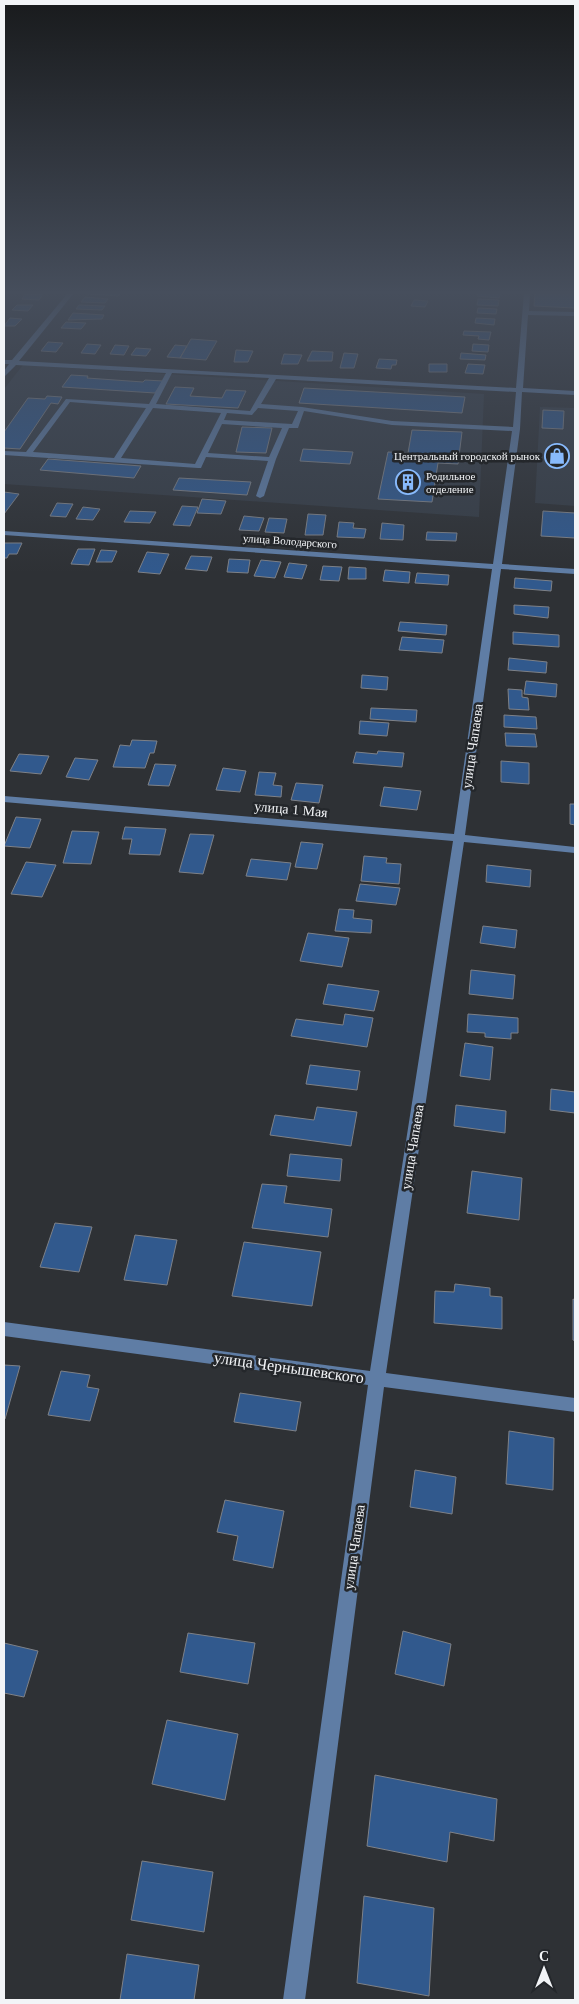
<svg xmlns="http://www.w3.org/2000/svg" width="579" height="2004" font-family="'Times New Roman',serif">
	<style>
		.built { fill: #363d46 }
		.building { fill: #31598d; stroke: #7e8187 }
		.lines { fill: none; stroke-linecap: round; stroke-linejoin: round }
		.minor { fill: #5f7da5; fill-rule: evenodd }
		.labels { text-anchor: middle; stroke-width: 5; stroke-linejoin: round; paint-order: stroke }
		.far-poi-label { font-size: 11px; fill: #f2f4f7; stroke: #24272b; text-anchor: end }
		.far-street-label { font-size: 11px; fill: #f2f4f7; stroke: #24272b }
		.street-label { font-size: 14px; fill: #f2f4f7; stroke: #24272b }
		.near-street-label { font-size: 16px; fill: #f2f4f7; stroke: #24272b }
	</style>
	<rect width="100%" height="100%" fill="#2e3135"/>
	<path class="built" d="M23,365L484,394L479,517L4,484V389Z
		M540,407L575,408V506L535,503Z"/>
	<path class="building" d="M89,293H121L118,296L88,294Z
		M478,293H501L499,298L477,296Z
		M535,293H575V308L534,306Z
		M25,294H43L39,300L22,299Z
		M85,297L108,299L105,303L81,302Z
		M478,299L499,300L498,306L477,305Z
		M414,300L428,301L425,307L411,306Z
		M17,305H33L28,311L12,310Z
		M79,305L105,306L102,310L76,309Z
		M478,308L497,309L496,314L477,313Z
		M73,313L104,315L102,319L68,320Z
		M10,318L22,319L15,326H4Z
		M476,318L495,319L494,325L475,323Z
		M66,322L86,323L81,329L61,328Z
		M464,331L491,332L489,340L478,339L479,336L463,335Z
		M191,339L217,341L206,360L180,358Z
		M48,342L63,343L56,352L41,351Z
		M87,344L101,345L95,354L81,353Z
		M473,344L489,345L488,352L472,351Z
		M115,345L129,346L124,355L110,354Z
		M175,345L187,346L180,358L167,357Z
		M136,348L151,349L146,356L131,355Z
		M236,350L253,351L248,362H234Z
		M312,351L333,352L332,361H307Z
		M344,353L358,354L354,368H340Z
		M461,353L486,355L485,360L460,359Z
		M284,354L302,355L298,364H281Z
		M379,359L397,360L396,365H392L391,369L376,368Z
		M429,364H447V372H429Z
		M468,364L485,365L483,374L465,373Z
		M71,375L88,376L87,378L143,382L145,380L163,381L155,393L62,387Z
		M175,387L194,388L190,396L222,398L226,390L246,391L238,408L166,404Z
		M304,388L465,397L462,413L299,403Z
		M47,396L62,397L58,404L51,403L20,449L4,448V432L28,398L45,399Z
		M543,410L564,411L563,429L542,428Z
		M242,427L272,428L266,453L236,452Z
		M412,430L462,432L458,464L438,463L432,502L378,499L388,452L408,453Z
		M303,449L353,452L350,464L300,461Z
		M48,459L141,466L134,478L40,470Z
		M179,478L251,482L247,495L173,490Z
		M4,492L19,494L4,514Z
		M202,499L226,501L221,514L197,513Z
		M57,503L73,504L66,517L50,516Z
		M182,506L198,507L190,526L173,525Z
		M83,507L100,509L93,520L76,519Z
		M130,511L156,512L150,523L124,522Z
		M543,511L575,513V538L541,536Z
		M308,514L326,515L323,535H305Z
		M244,516L264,518L259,531L239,530Z
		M269,518L287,519L284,533L265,532Z
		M339,522L354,523L353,528L366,529L364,538L337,537Z
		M382,523L404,525L403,540L380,539Z
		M427,532L457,533L456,541L426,540Z
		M4,543H22L17,554H9L7,558H4Z
		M78,549H95L89,565L71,564Z
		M101,550L117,551L112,562H96Z
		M147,552L169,554L160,574L138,572Z
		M191,556L212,557L207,571L185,569Z
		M229,559L250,560L248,573L227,572Z
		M261,560L281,562L275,578L254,576Z
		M289,563L307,565L302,579L284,577Z
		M323,566L342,567L339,581L320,580Z
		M349,567L366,568V579H348Z
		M385,570L410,572L409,583L383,581Z
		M417,573L449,575L448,585L415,583Z
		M515,578L552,581L551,591L514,588Z
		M514,605L549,607L548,618L514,614Z
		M400,622L447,625L446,635L398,631Z
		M513,632L559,635V647L513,644Z
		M402,637L444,640L442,653L399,650Z
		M509,658L547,662L546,673L508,670Z
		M362,675L388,677L387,690L361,688Z
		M526,681L557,684L556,697L524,694Z
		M508,689L522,690V697L528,698L529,710L509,709Z
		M371,708L417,710L416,722L370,719Z
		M504,715L536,717L537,729L504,727Z
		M360,721L389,723L387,736L359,734Z
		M505,733L535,734L537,747L506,746Z
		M132,740L157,741L154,753H150L145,768L113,767L120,745L130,746Z
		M378,751L404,753L402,767L353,763L356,752L377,754Z
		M19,754L49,756L41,774L10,771Z
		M75,758L98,760L89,780L66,777Z
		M501,761L529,763V784L501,782Z
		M155,764L176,765L169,786L148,785Z
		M223,768L246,771L240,792L216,790Z
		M259,772L276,773L273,785L282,786L281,797L255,795Z
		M296,783L323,785L319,803L291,800Z
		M384,787L421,791L417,810L380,806Z
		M570,804H575V825L570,824Z
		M16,817L41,819L30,848L4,846Z
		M125,827L166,829L160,855L129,854L132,839H122Z
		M72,831L99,832L91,864L63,863Z
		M190,834L214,835L203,874L179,872Z
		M301,842L323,844L317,869L295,867Z
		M364,856L387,858L386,863L401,864L399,884L361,881Z
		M251,859L291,863L287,880L246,876Z
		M26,862L56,865L42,897L11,894Z
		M487,865L531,870L530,887L486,882Z
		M360,884L400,888L396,905L356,901Z
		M339,909L354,910L353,918L372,920L371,933L335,931Z
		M483,926L517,930L515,948L480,943Z
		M308,933L349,938L342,967L300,961Z
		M471,970L515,975L513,999L469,994Z
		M328,984L379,991L374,1011L323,1004Z
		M345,1014L373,1018L367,1047L291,1036L296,1019L343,1025Z
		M468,1014L518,1018V1033H511V1039L485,1037V1033L467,1032Z
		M465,1043L493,1047L490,1080L460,1076Z
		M310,1065L360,1071L357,1090L306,1084Z
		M551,1089L575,1092V1113L550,1110Z
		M456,1105L506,1111L505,1133L454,1126Z
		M317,1107L357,1112L351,1146L270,1135L275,1115L314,1120Z
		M290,1154L342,1159L340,1181L287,1176Z
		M472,1171L522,1178L519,1220L467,1213Z
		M262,1184L287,1186L284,1203L332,1209L328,1237L252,1228Z
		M55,1223L92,1227L79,1272L40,1267Z
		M135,1235L177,1240L167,1285L124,1280Z
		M244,1242L321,1252L312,1306L232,1296Z
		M455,1284L490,1288V1296L502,1297V1329L434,1323L435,1291L454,1292Z
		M573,1299L575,1300V1341L573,1340Z
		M4,1365L20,1366L5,1419H4Z
		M61,1371L90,1375L87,1387L99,1389L90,1421L48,1415Z
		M240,1393L301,1402L296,1431L234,1422Z
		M509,1431L554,1438L553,1490L506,1484Z
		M415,1470L456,1477L452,1514L410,1507Z
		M225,1500L284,1511L273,1568L233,1560L238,1536L217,1532Z
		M403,1631L451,1644L444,1686L395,1674Z
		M188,1633L255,1643L248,1684L180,1672Z
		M4,1643L38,1651L24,1697L4,1693Z
		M167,1720L238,1734L225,1800L152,1784Z
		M375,1775L497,1799L494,1841L450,1832L447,1862L367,1846Z
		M142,1861L213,1872L204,1932L131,1920Z
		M364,1896L434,1908L429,1996L357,1983Z
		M127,1954L199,1965L194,2000H120Z"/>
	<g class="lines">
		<path class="minor" d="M68,293H74L19,361L516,388L524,293H530L529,311L575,312V316L528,315L523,388L575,391V395L522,392L520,429L502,564L575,569V574L501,569L465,835L575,847V853L464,842L386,1373L575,1398V1412L384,1387L305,2000H283L368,1385L4,1336V1322L370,1371L453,841L4,802V796L454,834L492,569L4,535V531L493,564L512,431L392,425L304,411L298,428H289L276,459L264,496L260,498L256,496L268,461L206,457L201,468H198L4,455V451L26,452L66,399L149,404L166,373L16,365L4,377V371L9,364H4V360H12ZM172,373L269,378L250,411L156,404ZM276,379L516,392L513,427L392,421L302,407L261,404ZM70,402L146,408L114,458L33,452ZM153,408L221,413L195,464L121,458ZM258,408L298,411L292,424L224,420L227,413L252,415ZM222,424L282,428L269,457L208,453Z"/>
	</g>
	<linearGradient id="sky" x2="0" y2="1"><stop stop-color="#191b1d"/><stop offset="0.51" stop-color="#464e5c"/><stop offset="1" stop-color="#464e5c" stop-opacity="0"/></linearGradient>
	<rect width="579" height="573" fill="url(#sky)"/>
	<defs>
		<symbol id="shop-ring" viewBox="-11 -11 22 22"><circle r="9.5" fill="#24272b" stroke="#88bafc" stroke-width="1.5"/><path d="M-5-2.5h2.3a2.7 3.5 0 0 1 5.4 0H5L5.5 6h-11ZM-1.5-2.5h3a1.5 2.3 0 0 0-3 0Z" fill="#88bafc"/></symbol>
		<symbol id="building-ring" viewBox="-11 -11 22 22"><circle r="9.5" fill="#24272b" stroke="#88bafc" stroke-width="1.5"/><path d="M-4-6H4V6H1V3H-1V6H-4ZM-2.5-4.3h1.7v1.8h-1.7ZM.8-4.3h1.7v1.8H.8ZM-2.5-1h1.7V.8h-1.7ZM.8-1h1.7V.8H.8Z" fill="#88bafc"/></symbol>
	</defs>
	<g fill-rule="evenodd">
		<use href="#shop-ring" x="543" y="442" width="28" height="28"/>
		<use href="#building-ring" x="394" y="468" width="28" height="28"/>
	</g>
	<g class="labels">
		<g class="far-poi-label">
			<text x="540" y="460">Центральный городской рынок</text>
			<text x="426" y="480" text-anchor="start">Родильное<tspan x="426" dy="13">отделение</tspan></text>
		</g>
		<g class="far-street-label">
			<text transform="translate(290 541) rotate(4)" y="4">улица Володарского</text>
		</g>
		<g class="street-label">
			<text transform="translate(472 746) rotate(-82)" y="5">улица Чапаева</text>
			<text transform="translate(291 809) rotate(5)" y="5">улица 1 Мая</text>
			<text transform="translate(412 1147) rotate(-81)" y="5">улица Чапаева</text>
			<text transform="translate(354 1547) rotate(-82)" y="5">улица Чапаева</text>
		</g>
		<g class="near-street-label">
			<text transform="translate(289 1367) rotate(8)" y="6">улица Чернышевского</text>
		</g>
	</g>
	<rect width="579" height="2004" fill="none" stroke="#f2f4f7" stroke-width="10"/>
	<g transform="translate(544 1969)" stroke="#24272b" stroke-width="4" paint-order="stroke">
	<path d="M0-4L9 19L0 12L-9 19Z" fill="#f2f4f7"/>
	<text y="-8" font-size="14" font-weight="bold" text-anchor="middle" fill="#f2f4f7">С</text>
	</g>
</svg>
